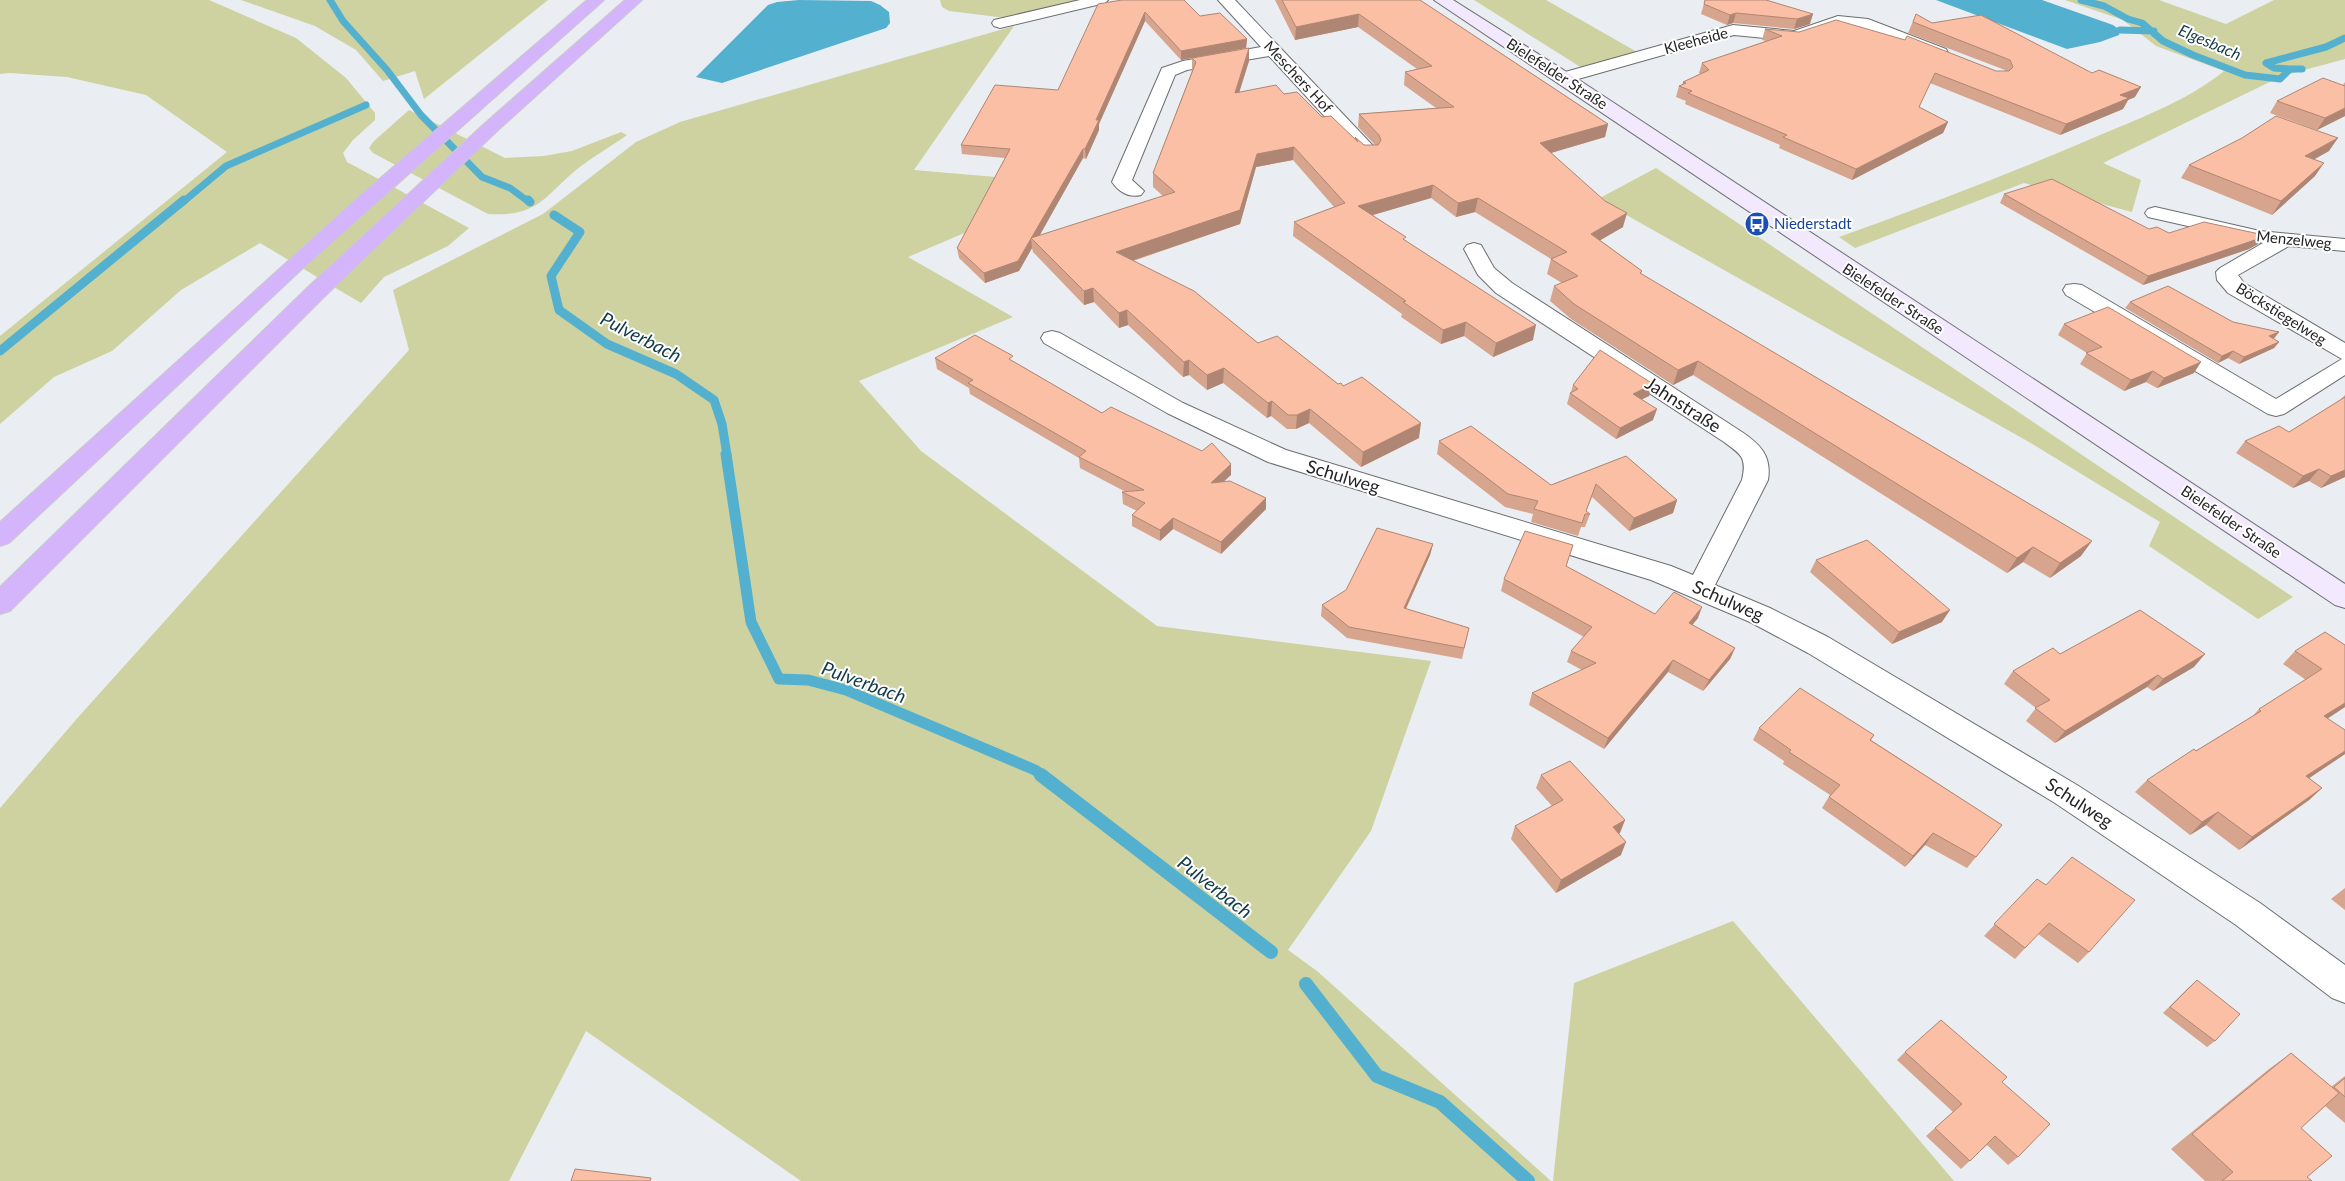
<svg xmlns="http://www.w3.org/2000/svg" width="2345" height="1181" font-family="Lato,sans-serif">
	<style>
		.green { fill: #cdd2a0 }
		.water { fill: #54b0cf }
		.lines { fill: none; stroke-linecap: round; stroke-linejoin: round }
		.stream-far3 { stroke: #54b0cf; stroke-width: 7 }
		.stream-far2 { stroke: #54b0cf; stroke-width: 9 }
		.stream-far1 { stroke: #54b0cf; stroke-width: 11 }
		.stream { stroke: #54b0cf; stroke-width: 14 }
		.minor-casing { stroke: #6c6e72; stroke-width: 2 }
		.secondary-casing { stroke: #6c6e72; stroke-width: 2 }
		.motorway-casing { stroke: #cacacb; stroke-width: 2 }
		.minor { fill: #fff; fill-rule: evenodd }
		.secondary { fill: #f2e9fe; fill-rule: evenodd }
		.motorway { fill: #d4b5fc; fill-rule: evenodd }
		.wall { fill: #d7a48d }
		.shaded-wall { fill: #af8673 }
		.building { fill: #fabfa4; stroke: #af8673 }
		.labels { text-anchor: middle; stroke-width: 4; stroke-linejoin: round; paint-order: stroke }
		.far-street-label { font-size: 15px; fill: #242426; stroke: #fff }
		.far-transit-label { font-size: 15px; fill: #164399; stroke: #fff; text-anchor: start }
		.far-water-label { font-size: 16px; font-style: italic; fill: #113b49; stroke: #fff }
		.street-label { font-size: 18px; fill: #242426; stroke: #fff }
		.water-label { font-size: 19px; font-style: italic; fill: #113b49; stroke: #fff }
	</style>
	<rect width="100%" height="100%" fill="#eaedf1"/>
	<path class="green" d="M0,0H209L296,38L346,78L375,113V120L353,140L343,153L347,162L469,228L448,246L384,277L361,303L260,243L181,290L112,351L54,377L0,424V336L227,152L146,95L67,77L10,73L0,74Z
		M241,0H548L424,99L415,71L383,81L356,50L315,26Z
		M940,0H1082L1006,18L949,11L942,7Z
		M1474,0H1546L1637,52L1582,68Z
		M2065,0H2159L2226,24L2274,0H2345V59L2282,76L2103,163L2141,180L2132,212L2024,183L1855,248L1839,237C1925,206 2009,174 2093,138C2137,119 2186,102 2224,71L2156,46L2123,20Z
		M1014,26L914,170L996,177L969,231L908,257L1013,317L859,381L921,451L1157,626L1431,661L1371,831L1288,950L1317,971L1551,1181H801L586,1031L509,1181H0V808L81,714L409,350L393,290L543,214L636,142L680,122Z
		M409,110L505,158L544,156L572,151L621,132L627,135C610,147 592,157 576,170C543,198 537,217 488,214L373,153L369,148L374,141Z
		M1656,168L2293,597L2258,619L2149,546L2160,522L2029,442L1598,199Z
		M1733,921L1954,1181H1553L1574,983Z"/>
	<path class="water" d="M799,0L871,1L880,5L889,12L890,23L886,28L722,83L696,77L768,5L777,2Z
		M1936,0H2042L2113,25L2120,30L2119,35L2100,42L2067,49Z"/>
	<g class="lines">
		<path class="stream-far3" d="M330,0L343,21L387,70L421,115L482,177L510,188L529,202
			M2081,0L2104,6L2128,19L2142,23L2163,41L2193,55L2245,75L2280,79L2290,69H2302
			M2120,30L2154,31
			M2290,69L2274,68L2266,63L2326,47L2345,38
			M183,202L226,166L366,105"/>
		<path class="stream-far2" d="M528,200L530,202
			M554,215L580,232L551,276L559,310L607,344L676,374L714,400L722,424L727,455
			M0,351L184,200"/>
		<path class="stream-far1" d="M726,454L751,622L779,679L808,680L846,690L1035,770L1043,776"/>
		<path class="stream" d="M1041,775L1271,952
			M1306,984L1377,1076L1440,1102L1528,1181"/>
		<defs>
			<path id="minor" d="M1080,0H1108L1105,3L1000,28L994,26L992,23L994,20Z
				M1218,0H1235L1376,149L1378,153L1376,157H1362L1269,56L1187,70L1175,75L1132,180L1144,191L1141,195C1129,198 1119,192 1112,182L1162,68L1183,61L1261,47Z
				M1838,16L1868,19L1946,49L1948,53L1946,57H1934L1860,27L1839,26L1795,41L1734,35L1564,83L1558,82L1555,78L1558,74L1733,25L1794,31Z
				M2155,207L2260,231L2345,239V251L2289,246L2238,275L2244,283L2345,343V375L2284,414L2276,416L2268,414L2066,295L2063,290L2066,285L2074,284L2082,285L2276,399L2342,359L2228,293L2217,280L2216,272L2220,268L2263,243L2148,217L2145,213L2148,209Z
				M1474,243L1481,245L1494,268L1512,283L1742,432C1760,444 1772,456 1768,480L1715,585L1770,608L1828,637L2077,785L2260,903L2345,965V1003L2332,998L2236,925L2055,803L1808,653L1750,622L1651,580L1268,462L1167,413L1044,343L1041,338L1044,333L1052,331L1060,333L1183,403L1286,450L1671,566L1693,575L1742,480C1747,458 1742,455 1724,442L1496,293L1478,275L1464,249L1467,245Z"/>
			<path id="secondary" d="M1434,0H1453L1570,74L2345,584V608L2335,605Z"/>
			<path id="motorway" d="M587,0H604L302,269L9,543L0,546V522L362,194Z
				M625,0H642L496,132L324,297L10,611L0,614V587L308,287L484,124Z"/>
		</defs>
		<use href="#minor" class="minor-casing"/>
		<use href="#secondary" class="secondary-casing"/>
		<use href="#motorway" class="motorway-casing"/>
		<use href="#minor" class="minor"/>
		<use href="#secondary" class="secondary"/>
		<use href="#motorway" class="motorway"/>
	</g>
	<path class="wall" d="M1122,0L1200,16L1247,39L1246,48L1181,60L1145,21L1099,124V130L1086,159L1083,158L1039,236L1163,196L1153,187V173L1192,71V58L1249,61L1239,92L1284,94L1322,117L1355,139V137L1364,145H1375L1358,127L1359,114L1436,108L1404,85L1405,72L1417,69L1358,27L1295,40L1275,0H1420L1608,124L1605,137L1551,153L1623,227L1600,240L1642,271L1641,274L2081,556L2050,578L2023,562L2007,573L1693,375L1673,385L1571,319L1550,301L1554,286L1562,283L1547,274L1551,259L1475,212L1456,217L1431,198L1372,215L1533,340L1493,357L1464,336L1441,344L1401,317L1402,314L1293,236L1294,222L1334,207L1293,160L1256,167L1240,224L1133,261L1258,343L1338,384L1419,438L1361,467L1309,423L1296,429H1287L1271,416L1267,418L1223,383L1207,390L1189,375L1183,377L1128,325L1119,328L1094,302L1084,305L1033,252L1032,248L1019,271L985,283L959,258L957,248L1005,158L962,154L961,145L1058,90Z
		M1705,0H1766L1810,24L1794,29L1733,23L1727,25L1701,14Z
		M1916,14L1932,23L2135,97L2128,100L2123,109L2060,135L1930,83L1919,107L1948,122L1943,133L1852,180L1779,148L1780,145L1685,104L1686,101L1676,97L1679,86L1682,85L1683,82L1700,74L1699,73L1702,63L1766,41L1762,40L1765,29L1996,71H2005V70L1908,33Z
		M2345,82V116L2317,130L2270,113L2277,101L2343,85Z
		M2329,151L2314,159L2315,176L2272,215L2181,178L2189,165Z
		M2004,194L2149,229L2169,233L2258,244L2249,249L2143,285L2000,203Z
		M2130,302L2279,332L2274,339L2279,342L2274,348L2239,364L2228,358L2218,363L2125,308Z
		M2064,324L2194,373L2157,388L2146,382L2124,391L2080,364L2087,353L2058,335Z
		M935,358L1013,361L1102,413L1202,451L1231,464V475L1224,481L1266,498V509L1221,554L1173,529L1160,541L1132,526V515L1137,511L1123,504L1122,492H1126L1080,468L1079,458L970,394L969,388L937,369Z
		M1653,384L1649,396L1642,399L1653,420L1616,439L1567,404L1570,393L1571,392L1573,385Z
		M2345,395V477L2321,488L2309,481L2293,488L2236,453L2245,441L2289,432L2340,400Z
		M1439,441L1551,485L1626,456L1677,500L1673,513L1629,531L1592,497L1586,512L1590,514L1585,527H1581L1578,536L1531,522L1533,514L1505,507L1437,454Z
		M1433,544L1430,555L1406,609L1469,628L1462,659L1347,638L1321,616L1322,605Z
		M1573,545L1566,567L1655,614L1698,618L1692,625L1735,648L1730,659L1703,691L1668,672L1604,749L1529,705L1532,693L1582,670L1567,662L1571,651L1584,637L1501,591L1504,579Z
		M1816,560L1942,622L1892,644L1810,572Z
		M2345,645V707L2327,718L2345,754L2309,778L2322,788L2309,800L2239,850L2206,825L2190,835L2135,792L2147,780L2252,717L2259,709L2306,680L2283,664L2295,651Z
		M2060,654L2194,667L2153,691L2147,687L2055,743L2026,721L2036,708L2004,684L2013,671Z
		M1759,728L1874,735L1871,740L2002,825L1967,868L1925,845L1905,867L1822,808L1830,795L1783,764L1784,761L1753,740Z
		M1541,775L1625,820L1619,834L1621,855L1556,893L1511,839L1515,826L1552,806L1536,788Z
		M2037,879L2089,952L2078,963L2038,934L2015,959L1984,936Z
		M2345,888V910L2331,899Z
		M2197,980L2215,1041L2207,1047L2163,1013L2189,987Z
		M1905,1052L2002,1082L2018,1157L2008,1165L1987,1145L1961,1169L1926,1136L1953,1112L1897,1060Z
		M2291,1053L2331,1087L2345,1076V1123L2325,1106L2301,1128L2307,1177L2312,1181H2205L2171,1149L2269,1069Z"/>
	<path class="shaded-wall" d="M1145,12V21L1099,124V130L1086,159L1085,149L1096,120Z
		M1736,13L1733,23L1727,25L1730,15Z
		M1359,14L1358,27L1295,40L1296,27Z
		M1813,14L1810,24L1794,29L1797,19Z
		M1247,39L1246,48L1181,60V51Z
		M1249,48V61L1235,106V93Z
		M2141,87L2135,97L2128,100L2123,109L2060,135L2066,124L2120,95Z
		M2345,108V116L2317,130L2325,118Z
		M1948,122L1943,133L1852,180L1856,169Z
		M1608,124L1605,137L1537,157L1540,143Z
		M2338,138L2329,151L2297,169L2305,156Z
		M1294,147L1293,160L1256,167L1240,224L1116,266V252L1257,154Z
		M1083,149V158L1036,242L1031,238L1032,248L1019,271L985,283L984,273Z
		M2324,163L2315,176L2272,215L2281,201Z
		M1433,185L1431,198L1356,220L1358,206Z
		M1478,198L1475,212L1456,217L1458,203Z
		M1627,213L1623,227L1587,248L1591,234Z
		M2264,235L2258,244L2249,249L2143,285L2148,276Z
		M1093,288L1094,302L1084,305V291Z
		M1127,310L1128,325L1119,328V313Z
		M1466,322L1464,336L1441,344L1443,330Z
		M1536,325L1533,340L1493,357L1496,343Z
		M2279,332L2274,338L2264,343L2269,336Z
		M2279,342L2274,348L2239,364L2244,357Z
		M2233,351L2228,358L2218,363L2222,356Z
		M1189,360V375L1183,377L1184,362Z
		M1698,361L1693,375L1673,385L1678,370Z
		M2201,362L2194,373L2157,388L2164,378Z
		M1224,368L1223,383L1207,390V375Z
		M2153,371L2146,382L2124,391L2131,380Z
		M1653,384L1649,396L1630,405L1633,394Z
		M1272,401L1271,416L1267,418L1268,403Z
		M1310,409L1309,423L1296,429L1297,415Z
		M1657,409L1653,420L1616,439L1620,428Z
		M1421,423L1419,438L1361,467L1363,452Z
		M1231,464V475L1210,494L1211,483Z
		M2319,469L2309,481L2293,488L2303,476Z
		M2345,470V477L2321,488L2331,476Z
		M1266,498V509L1221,554V542Z
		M1677,500L1673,513L1629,531L1634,518Z
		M1173,518V529L1160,541V530Z
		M2092,541L2081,556L2050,578L2060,563Z
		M1433,544L1430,555L1401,619L1404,608Z
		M2033,547L2023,562L2007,573L2017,558Z
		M1702,607L1698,618L1684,635L1689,623Z
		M1950,610L1942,622L1892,644L1899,632Z
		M1735,648L1730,659L1703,691L1709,680Z
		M2205,654L2194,667L2153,691L2163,679Z
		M1673,660L1668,672L1604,749L1608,738Z
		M2158,675L2147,687L2055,743L2065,731Z
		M2345,703V707L2312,729L2324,716Z
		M2345,751V754L2293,789L2306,776Z
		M2322,788L2309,800L2239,850L2252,837Z
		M2218,812L2206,825L2190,835L2202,822Z
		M1625,820L1620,833L1607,840L1613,827Z
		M1933,833L1925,845L1905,867L1913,856Z
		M1626,842L1621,855L1556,893L1561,880Z"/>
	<path class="building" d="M1122,0H1184L1200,16L1220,13L1247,39L1181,51L1145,12L1096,120H1099L1085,149H1083L1018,261L984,273L957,248L1010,149L961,145L995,85L1058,90L1098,4Z
		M1282,0H1420L1608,124L1540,143L1605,201L1627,213L1591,234L1642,271L1640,273L2092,541L2060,563L2033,547L2017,558L1698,361L1678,370L1574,304L1554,286L1578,276L1551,259L1567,252L1478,198L1458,203L1433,185L1358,206L1406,237L1403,239L1536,325L1496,343L1466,322L1443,330L1403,302L1406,301L1294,222L1345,203L1294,147L1257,154L1240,210L1116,252L1194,291L1258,343L1277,336L1338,384L1341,383L1343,386L1362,377L1421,423L1363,452L1310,409L1297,415H1288L1272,401L1268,403L1224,368L1207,375L1189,360L1184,362L1127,310L1119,313L1093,288L1084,291L1031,238L1175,192L1153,173L1196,62L1192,58L1249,48L1235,93L1276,85L1284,94L1297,92L1322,117L1331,116L1358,142L1355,137L1364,145H1378L1381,140L1379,135L1359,114L1454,107L1405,72L1432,66L1359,14L1296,27Z
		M1705,0H1766L1813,14L1797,19L1736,13L1730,15L1704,4Z
		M1916,14L1932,23L1981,15L2092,73L2099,70L2141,87L2120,95L2129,98L2066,124L1935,73L1919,107L1948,122L1856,169L1783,137L1787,135L1688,93L1692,91L1679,86L1686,83L1683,82L1709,70L1702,63L1782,36L1765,29L1799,32L1836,20L1905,40L1907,36L1996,71H2009L2013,67L2010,60L1913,22Z
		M2323,78L2345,86V108L2325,118L2277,101Z
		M2276,116L2338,138L2305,156L2324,163L2281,201L2189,165L2242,138Z
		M2052,179L2149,229L2157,227L2169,233L2204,222L2264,235L2255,240L2148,276L2004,194Z
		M2168,286L2233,322L2279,332L2269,336L2279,342L2244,357L2233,351L2222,356L2130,302Z
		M2108,307L2201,362L2164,378L2153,371L2131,380L2086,353L2102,347L2064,324Z
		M975,335L1013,356L1009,359L1102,413L1111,407L1202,451L1212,443L1231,464L1211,483L1230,481L1266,498L1221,542L1173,518L1160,530L1132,515L1145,503L1122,492L1144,490L1079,457L1086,451L968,383L973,380L935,358Z
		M1600,350L1653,384L1633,394L1657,409L1620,428L1570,393L1578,389L1573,385Z
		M2345,397V470L2331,476L2319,469L2303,476L2245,441L2279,426L2289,432Z
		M1471,426L1551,485L1626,456L1677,500L1634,518L1596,484L1586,511L1590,514H1585L1582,523L1534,509L1538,501L1508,494L1439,441Z
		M1377,528L1433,544L1404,608L1469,628L1464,648L1349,627L1322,605L1346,590Z
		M1525,531L1573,545L1566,566L1655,614L1674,592L1702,607L1689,623L1735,648L1709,680L1673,660L1608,738L1532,693L1596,663L1571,651L1592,627L1504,579Z
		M1867,540L1950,610L1899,632L1816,560Z
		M2140,610L2205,654L2163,679L2158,675L2065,731L2035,708L2050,700L2013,671L2053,648L2060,654Z
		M2325,632L2345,645V703L2324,716L2345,730V751L2306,776L2322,788L2252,837L2218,812L2202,822L2147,780L2194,749L2196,751L2261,711L2259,709L2322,669L2295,651Z
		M1800,688L1874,735L1870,740L2002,825L1976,857L1933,833L1913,856L1829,797L1840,785L1789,752L1791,750L1759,728Z
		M1570,761L1625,820L1613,827L1626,842L1561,880L1515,826L1563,800L1541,775Z
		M2072,857L2135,900L2089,952L2049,923L2025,948L1994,924L2037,879L2046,885Z
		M2197,980L2240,1014L2215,1041L2170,1007Z
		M1941,1020L2007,1077L2002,1082L2050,1124L2018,1157L1995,1136L1970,1161L1935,1128L1962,1104L1905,1052Z
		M2291,1053L2339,1093L2301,1128L2332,1156L2307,1177L2312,1181H2222L2233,1172L2192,1134Z
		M2345,1078V1097L2334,1087Z
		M575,1169L651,1178L650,1181H571Z"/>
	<defs>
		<symbol id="bus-disc" viewBox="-11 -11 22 22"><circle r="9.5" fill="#1a4fb4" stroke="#fff"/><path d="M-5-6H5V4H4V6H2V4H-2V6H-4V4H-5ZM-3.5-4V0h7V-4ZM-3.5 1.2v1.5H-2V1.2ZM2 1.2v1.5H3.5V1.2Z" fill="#fff"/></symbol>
	</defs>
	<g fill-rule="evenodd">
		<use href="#bus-disc" x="1743" y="210" width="28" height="28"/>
	</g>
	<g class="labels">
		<g class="far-street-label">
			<text transform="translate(1696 41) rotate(-15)" y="5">Kleeheide</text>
			<text transform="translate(1557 74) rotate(33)" y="5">Bielefelder Straße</text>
			<text transform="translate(1298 77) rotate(47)" y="5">Meschers Hof</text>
			<text transform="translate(2294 240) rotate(6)" y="5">Menzelweg</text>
			<text transform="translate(1893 299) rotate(33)" y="5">Bielefelder Straße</text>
			<text transform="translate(2281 314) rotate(32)" y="5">Böckstiegelweg</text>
			<text transform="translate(2231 522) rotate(34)" y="5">Bielefelder Straße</text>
		</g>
		<g class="far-transit-label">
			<text x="1774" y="229">Niederstadt</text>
		</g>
		<g class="far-water-label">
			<text transform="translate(2210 42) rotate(23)" y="6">Elgesbach</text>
		</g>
		<g class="street-label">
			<text transform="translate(1683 405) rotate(33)" y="6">Jahnstraße</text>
			<text transform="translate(1343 477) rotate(17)" y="6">Schulweg</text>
			<text transform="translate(1728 601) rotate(24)" y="6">Schulweg</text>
			<text transform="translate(2079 803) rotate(33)" y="6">Schulweg</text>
		</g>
		<g class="water-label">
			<text transform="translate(641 337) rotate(27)" y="7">Pulverbach</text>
			<text transform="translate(864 682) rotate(20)" y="7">Pulverbach</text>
			<text transform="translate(1215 887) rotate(38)" y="7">Pulverbach</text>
		</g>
	</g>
</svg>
